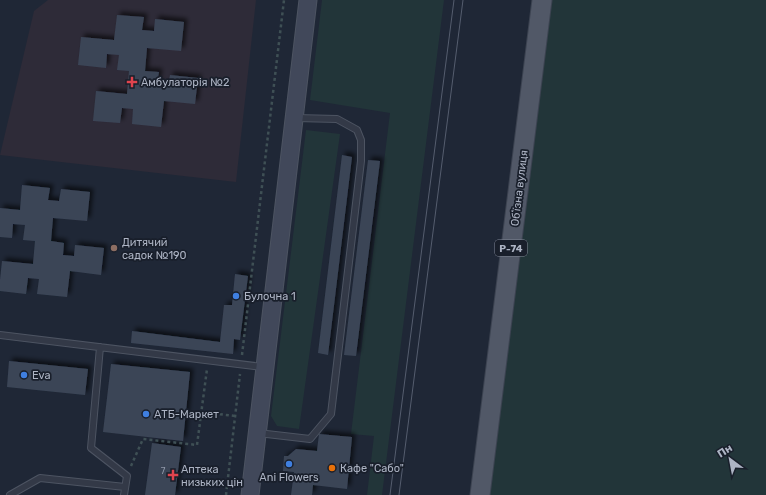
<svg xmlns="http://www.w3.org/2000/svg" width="766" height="495" font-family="Rubik,sans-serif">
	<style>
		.medical { fill: #2e2b38 }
		.green { fill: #223539 }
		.building { fill: #3b4557; filter: url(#shadow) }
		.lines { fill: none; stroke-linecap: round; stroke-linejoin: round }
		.lane-casing { stroke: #4d5462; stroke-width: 8 }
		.secondary-casing { stroke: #4d5462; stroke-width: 19 }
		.primary-casing { stroke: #3c4351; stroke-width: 21 }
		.path { stroke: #3f5055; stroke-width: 2.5; stroke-dasharray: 3 3; stroke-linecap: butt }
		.lane { stroke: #333947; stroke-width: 6 }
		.secondary { stroke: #41485a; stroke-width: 17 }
		.primary { stroke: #515867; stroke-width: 19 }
		.tram { stroke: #555d6e; stroke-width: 1 }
		.health-dot { fill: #e0444e; stroke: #191f2b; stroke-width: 1.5 }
		.education-dot { fill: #8d6e63; stroke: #191f2b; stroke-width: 1.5 }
		.shop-dot { fill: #3f7fe0; stroke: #191f2b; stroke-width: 1.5 }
		.food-dot { fill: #e8710a; stroke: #191f2b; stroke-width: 1.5 }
		.labels { text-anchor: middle; stroke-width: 3.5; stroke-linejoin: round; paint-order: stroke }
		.number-label { font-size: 9px; fill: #9098a9 }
		.shield { fill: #191f2b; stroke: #818796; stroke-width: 1 }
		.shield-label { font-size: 10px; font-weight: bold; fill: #adb4c4 }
		.poi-label { font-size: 11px; fill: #adb4c4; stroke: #191f2b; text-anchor: start }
		.street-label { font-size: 11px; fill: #adb4c4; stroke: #191f2b }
	</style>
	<defs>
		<filter id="shadow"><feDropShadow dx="3.5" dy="-3.5" stdDeviation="2" flood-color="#0009"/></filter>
	</defs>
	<rect width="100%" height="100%" fill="#1f2736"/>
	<path class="medical" d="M48,0H256L236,182L0,155L34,11Z"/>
	<path class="green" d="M322,0H444L382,495H367L374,436L351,434L390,113L310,100Z
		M542,0H766V495H480Z
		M306,130L340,134L299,429L277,426L271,416Z"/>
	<path class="building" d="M117,15L144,17L142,30L154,31L155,19L184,22L181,51L147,48L145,71L159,72L157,84L168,86L170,75L198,78L195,104L164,101L161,127L132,124L133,109L122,108L120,123L93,121L96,91L127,94L129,71L117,70L119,55L107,54L106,68L78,65L81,37L114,40Z
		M342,155L352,157L328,355L318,353Z
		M368,160L380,161L356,356L344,355Z
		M22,185L50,188L48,200L59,201L61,189L90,192L87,221L53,218L51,241L64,243L63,255L74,256L75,245L104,248L101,275L70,271L67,297L37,294L39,279L28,278L26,294L0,291V280L2,261L33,264L35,241L23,240L25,225L13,224L12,238L0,237V208L20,210Z
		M235,274L248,276L240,340L234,339L233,354L131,343L132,331L220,342L224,305H232Z
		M9,361L88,369L85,395L7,387Z
		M111,364L190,372L183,441L103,432Z
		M319,434L352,437L347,489L313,485L312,495H291L294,472L283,471L284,456H288L296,449L317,451Z
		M152,443L181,447L175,495H145Z"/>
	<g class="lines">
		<defs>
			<path id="lane" d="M0,335L263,367
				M100,347L91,448L127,476L124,495
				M258,433L310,439L331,414L361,161V140L357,130L337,119L296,118
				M10,495L40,478L125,487"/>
			<path id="secondary" d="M250,495L308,0"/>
			<path id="primary" d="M480,495L542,0"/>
		</defs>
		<use href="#lane" class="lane-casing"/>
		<use href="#secondary" class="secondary-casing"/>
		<use href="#primary" class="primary-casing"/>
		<path class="path" d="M242,355L284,0
			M202,412L235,416
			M131,466L143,439L197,445L207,369
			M226,495L240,374"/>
		<use href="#lane" class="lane"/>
		<use href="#secondary" class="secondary"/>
		<use href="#primary" class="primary"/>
		<path class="tram" d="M390,495L454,0
			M399,495L463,0"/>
	</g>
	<g class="health-dot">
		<path d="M130 76h4v4h4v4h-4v4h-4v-4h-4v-4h4z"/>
		<path d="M171 469h4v4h4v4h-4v4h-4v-4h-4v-4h4z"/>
	</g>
	<circle class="education-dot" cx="114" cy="248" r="4"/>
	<g class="shop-dot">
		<circle cx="236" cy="296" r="4"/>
		<circle cx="24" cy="375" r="4"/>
		<circle cx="146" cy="414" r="4"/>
		<circle cx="289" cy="464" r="4"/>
	</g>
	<circle class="food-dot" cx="332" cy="468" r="4"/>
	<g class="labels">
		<g class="number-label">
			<text x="163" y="474">7</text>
		</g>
		<rect class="shield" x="495" y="240" width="32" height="16" rx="3"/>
		<g class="shield-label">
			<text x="511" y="252">Р-74</text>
		</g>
		<g class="poi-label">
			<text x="141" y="86">Амбулаторія №2</text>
			<text x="122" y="246">Дитячий<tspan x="122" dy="13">садок №190</tspan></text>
			<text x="244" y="300">Булочна 1</text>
			<text x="32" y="379">Eva</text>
			<text x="154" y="418">АТБ-Маркет</text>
			<text x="340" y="472">Кафе "Сабо"</text>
			<text x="181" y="473">Аптека<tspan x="181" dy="13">низьких цін</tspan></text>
			<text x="289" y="481" text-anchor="middle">Ani Flowers</text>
		</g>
		<g class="street-label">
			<text transform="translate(519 188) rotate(-83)" y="4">Обʼїзна вулиця</text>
		</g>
	</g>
	<g transform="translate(730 459) rotate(328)" stroke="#191f2b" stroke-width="3" paint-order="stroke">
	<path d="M0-3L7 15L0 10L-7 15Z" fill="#adb4c4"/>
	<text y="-6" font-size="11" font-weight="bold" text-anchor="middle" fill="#adb4c4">Пн</text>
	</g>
</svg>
